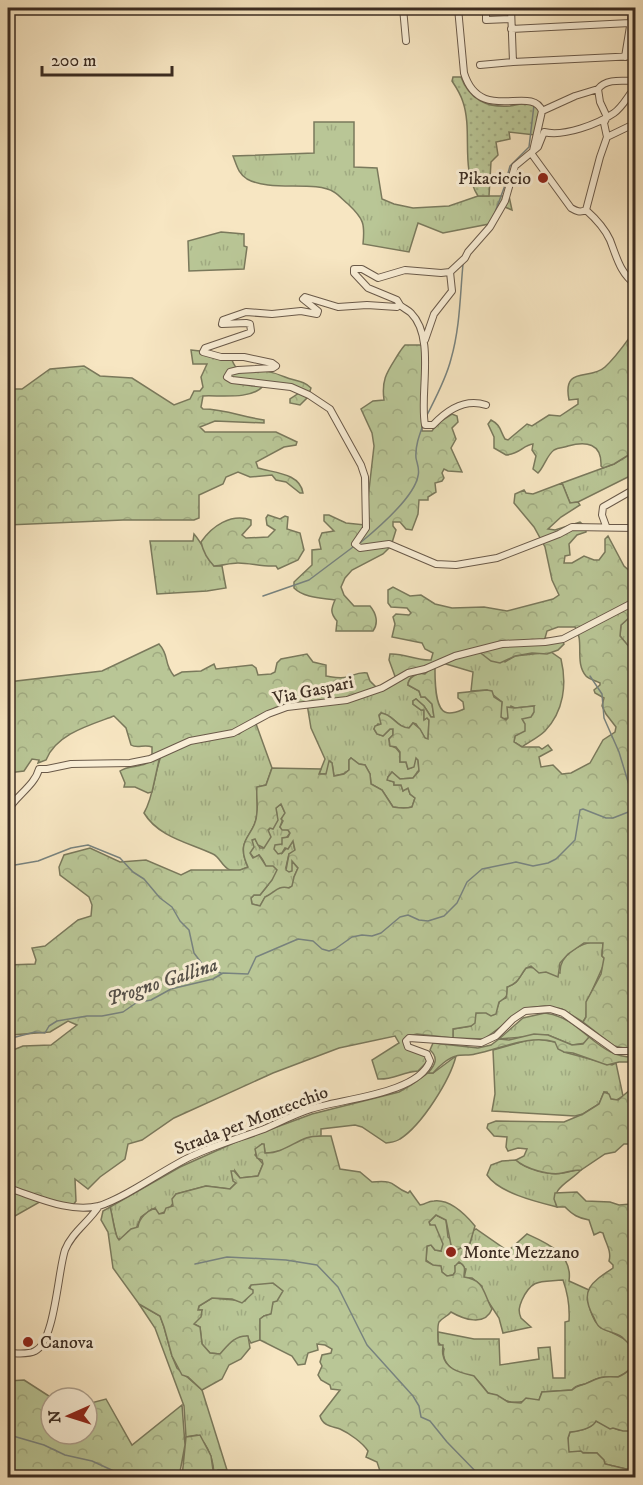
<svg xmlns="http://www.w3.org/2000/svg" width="643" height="1485" font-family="'IM FELL DW Pica',serif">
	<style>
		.grass { fill: url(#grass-tufts); stroke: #7a795c; stroke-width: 1.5 }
		.forest { fill: url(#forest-crowns); stroke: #7a795c; stroke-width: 1.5; fill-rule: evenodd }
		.park { fill: url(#park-dots); stroke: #7a795c; stroke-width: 1.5 }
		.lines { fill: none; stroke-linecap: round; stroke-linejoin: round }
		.stream { stroke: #78837f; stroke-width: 1.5 }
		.minor-casing { stroke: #6a5a4a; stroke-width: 8 }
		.minor { stroke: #faefd7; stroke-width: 6 }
		.poi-dot { fill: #8f2418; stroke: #faefd7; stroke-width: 2 }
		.labels { text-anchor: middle; stroke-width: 6; stroke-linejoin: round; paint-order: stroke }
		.poi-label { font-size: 18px; fill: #3b2c22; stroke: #faefd7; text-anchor: start }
		.street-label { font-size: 18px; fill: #3b2c22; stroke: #faefd7 }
		.water-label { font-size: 20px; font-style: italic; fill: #545049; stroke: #faefd7 }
	</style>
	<defs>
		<pattern id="grass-tufts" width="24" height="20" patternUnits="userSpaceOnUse" patternTransform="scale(1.5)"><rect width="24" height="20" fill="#b9c696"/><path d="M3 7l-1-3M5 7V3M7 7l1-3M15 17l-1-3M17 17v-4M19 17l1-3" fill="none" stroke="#a0aa81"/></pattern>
		<pattern id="forest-crowns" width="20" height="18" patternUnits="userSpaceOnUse" patternTransform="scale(1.5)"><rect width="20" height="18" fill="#b9c696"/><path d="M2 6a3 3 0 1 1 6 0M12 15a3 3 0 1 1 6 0" fill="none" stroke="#a0aa81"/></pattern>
		<pattern id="park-dots" width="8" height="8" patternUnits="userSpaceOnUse" patternTransform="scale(1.5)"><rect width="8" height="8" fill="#b9c696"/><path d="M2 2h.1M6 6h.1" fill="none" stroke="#a0aa81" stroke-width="1.8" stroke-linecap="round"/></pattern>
	</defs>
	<rect width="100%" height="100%" fill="#f7e6c2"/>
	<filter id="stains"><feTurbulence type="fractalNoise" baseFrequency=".00333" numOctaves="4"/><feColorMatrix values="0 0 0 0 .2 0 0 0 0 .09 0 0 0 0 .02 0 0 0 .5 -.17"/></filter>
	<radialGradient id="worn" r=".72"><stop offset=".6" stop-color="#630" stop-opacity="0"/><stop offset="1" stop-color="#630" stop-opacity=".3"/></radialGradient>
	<path class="grass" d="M314,122H354V167L377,168L382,199L394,204L413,208L449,206L478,196H509L512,210L500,205L489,224L443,233L418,223L409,252L363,244C365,224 364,219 348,204C343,200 339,195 334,192C315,180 270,192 247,179C238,173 237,166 233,156L314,153Z
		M221,232L244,234V246L247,247L244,269L189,271L188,241Z
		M635,451V466L632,469V475L578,502L570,503L562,483L614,464Z
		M194,534C202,543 207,555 214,566H222L226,588L207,591L157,594L150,541H193Z
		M635,609V655L620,636L621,625L631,616Z
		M478,651L505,662L515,656L551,652L561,659C567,684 564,711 545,731C539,737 529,742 522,747L514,742L515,736L521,732L522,719L534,706L515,708L511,706L508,718L502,719L500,715L502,702L487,690L471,691L473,672L436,661Z
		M418,669L429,670L425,674C418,672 408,677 408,685L419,691L421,697H425L432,704L434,717H431L424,706L416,699L413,701V704L421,710H424V719L427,718L429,720L428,740L425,738L416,724L413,723L409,728C397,728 393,714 381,713L379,715L382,722L381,725L378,724L374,729L377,734L383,736L390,729L393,728V735L389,739L390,745L396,748L400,753V762H406L408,769L413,767L414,760L416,758L418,760L419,770L413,778L400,779L392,772L388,777V780L394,782V785H401L403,791L408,787L410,794L415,798L412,807C405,809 399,808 393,807L382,790L371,784L370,774L365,765L359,764L351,758L349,760V770L343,774L334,776L332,763L330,761L327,774H319L325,759L311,728L307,704L340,702L386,688L396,679Z
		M255,721L272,768L266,785L257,787C256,795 258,804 257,812C256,837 234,838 248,867C242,870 237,872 230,870C222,867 220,857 213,854C190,843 158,837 144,813C155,794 154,770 163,751Z
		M281,804L285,813L280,827L288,830L290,833L282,844V853L293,841L295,851L289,854L286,867L292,861L298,868L294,877L293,886L265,897L260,906L252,904L251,898L254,895H260L268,885C267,874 267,863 259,855L254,858L250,853L252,840L255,839L260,848H263L269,834L268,831L277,817L276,808Z
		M597,941L603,943L602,956L604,958V964L587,1002L586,1017L583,1022L562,1009L545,1006L527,1008L484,1039L453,1038V1029L471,1026L476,1013L496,1011L500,1000L506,998L507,987C519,983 519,977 526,968C534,965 550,972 560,973C559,954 581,943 597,941Z
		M545,1013C563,1015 576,1026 589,1037L586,1043L572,1045L548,1035L499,1039L523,1018Z
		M538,1039L555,1042L564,1052L612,1065L616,1063L623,1096C619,1099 617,1101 611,1099L607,1092H604L599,1104L583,1114L575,1116L492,1111L495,1094L493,1050L528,1040Z
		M456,1056C450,1080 422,1125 400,1139C396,1142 391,1142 386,1143L362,1127L355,1125L321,1129V1136C301,1138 285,1154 265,1153L264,1145L262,1144L255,1155L263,1164L258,1176L240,1178L235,1171L236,1183L230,1189L206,1186L176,1194C174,1204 170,1212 159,1214L152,1209L141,1217L136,1229L128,1232L122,1239H117L110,1207L180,1167L236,1142L312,1114L399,1092L411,1085L428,1073H433Z
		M516,1160C525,1169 549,1176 563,1173C572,1172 571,1170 581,1170C570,1182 549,1188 557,1207C537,1202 499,1193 487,1175L491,1165L502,1161Z
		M436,1215L446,1220L448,1237L462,1248L470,1243L473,1231L476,1229L508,1251L527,1234C547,1243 573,1254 569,1281L589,1290C587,1301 590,1312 595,1321C603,1335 640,1335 634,1361C632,1369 625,1374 618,1377C602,1376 600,1377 585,1384C579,1386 577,1384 572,1390L542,1392L539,1400C530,1399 522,1403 511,1402C503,1401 497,1395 488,1393C483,1387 479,1380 471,1376C464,1373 469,1377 462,1374C451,1371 441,1360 444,1349L438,1342V1332L474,1339H499L500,1365L539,1359L538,1348L550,1347L553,1378H565V1322L569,1321C570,1305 568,1294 563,1280C541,1282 532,1278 522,1300C519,1307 518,1311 521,1318L531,1327L503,1333L499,1318L482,1292V1286L472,1278H464L466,1269L455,1266L456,1272L453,1275L447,1276L426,1260L427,1246L431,1245L435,1250L441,1251L429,1222Z
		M267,1282L273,1283L284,1291L271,1314L264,1316L260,1319V1340L251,1343L247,1336L220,1354L210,1353L202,1344L200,1327L194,1324L202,1310H198L199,1306L212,1298L245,1301L248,1297L251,1284Z
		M139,1304L160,1316L164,1327L172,1356L177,1368L202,1390L227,1470H218L219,1477H214C214,1462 209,1445 197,1435L186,1437L184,1406L155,1328Z
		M596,1421L619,1430L635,1431V1469H626L605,1464L597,1453L568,1452V1438L570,1432C580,1431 591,1429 596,1421Z"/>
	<path class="forest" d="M635,330V451L614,464L603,468L601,466C602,443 586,441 568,446C564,448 559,447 554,450C547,455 544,467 538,473L533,469L536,456L532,450L533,444C523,445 520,454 506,455L494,448V437L488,424L491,420C501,425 500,431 505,439L508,440L527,424L532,426L549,415L560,416L578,404V399L569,400C562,365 590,381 605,367C617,356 626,342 635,330Z
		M405,345H421L422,347V431H432L438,423L452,414L457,416L458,422L452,428L456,439L451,448L462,472L448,471L444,469L442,473L444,478L442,481L435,483L436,492L428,497V500H419L418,514L412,530L406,529L400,522H393V526L396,530L391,546L383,554L352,570L345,578L341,587L344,595L354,606H370C376,613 379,623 373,631H336L337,621C330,613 331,609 335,600C322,598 304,598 294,588V582L312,565V550L321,549L319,540L322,533L334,531L324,521V515H329L346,523L365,525L374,446L372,433L361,409L373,401L384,400C381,378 388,371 399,353C401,350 403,347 405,345Z
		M191,350L200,351L207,356L228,354C233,358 232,365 238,369C255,369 269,370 285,377C294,381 304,380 311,388L308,397L300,405L290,403V399L299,393L298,388L263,386C252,400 219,395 203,396L201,407L203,409C224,409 243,417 264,420V423L215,421L200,427L205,432H276L297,442L296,445L284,447L256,462L258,468C274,473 300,473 303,493H300L286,482L276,480L272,475L250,477L238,472L226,477L223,484L199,495V518L194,520H123L8,525V389H22L50,369L84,366L100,376L132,378L174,405L190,399L194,391H200L203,387L201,377L207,364H193Z
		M562,483L570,503L578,502L580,505L561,517L548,529L555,530L580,522L586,527V532L577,535L569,544L570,555L565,556L564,563H572L584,556L594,560H599L605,552V539L608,536L624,566L633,574L635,581V609L631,616L621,625L620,636L636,655V1017L629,1022L632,1024L631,1038L634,1050L614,1046L583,1022L586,1017V1002L601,974L604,958L602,956L603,943H584L568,954L560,963L558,977L546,972L539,973L531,966L526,968C519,977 519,983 507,987C507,999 507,996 499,1002L496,1014L491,1016L486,1013H476L475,1023L471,1026L453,1029V1038L417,1034L409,1036L405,1041L426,1056L427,1062L418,1071C403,1072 392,1080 378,1079L372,1060L399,1043L395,1036L339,1048L273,1073L174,1118L142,1140L128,1144L125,1159L100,1177L88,1189L75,1179L76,1201L71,1208L43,1200L8,1220V1052L23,1046L51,1045L77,1025L68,1021L50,1032L11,1035L8,1040V965L35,964L36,960L32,948L45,946L78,920L91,916L92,905L89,897L60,875L59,867L64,855L90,848L120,862L146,860L181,875L191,870H240L248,867C234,837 256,837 257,812C258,804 256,795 257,787L266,785L272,768L321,769L319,774H326L329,761L332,763L334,776L344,774L349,770V760L351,758L359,764L365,765L370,774L371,784L382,790L393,807C399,808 405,809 412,807L415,798L410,794L408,788L403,791L401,785H394V782L387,780L388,777L392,772L400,779L413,778L419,771L418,760L416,758L414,767L408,769L406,762H400V752L396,747L390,746L389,739L393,735V729H390L383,736L377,734L374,729L375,726L381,724L379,716L381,713C393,714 397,728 409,728L413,723L420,729L425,738L428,739L429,720L427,718L424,720V710H421L413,704V701L416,699L424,706L431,717H434L432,704L425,697H421L419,691L408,685C408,677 418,672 425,674L428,671L396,679L389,660L390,654C404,653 417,661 431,660L433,653L425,649L422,643L392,637L395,624L393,617L396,614L409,615L411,613L407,608L391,607L388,603V590L393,587L410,596L421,595L435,604L452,608L484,607L507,611L553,599L559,595L552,580L545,547L534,527L514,503L515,494L524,490L526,493L533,494ZM558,627H575C585,641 574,662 586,676C589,679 596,681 600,683V685L594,690L595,693L604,698L602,706L606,714L616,727L615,732L603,740L590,763L571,773L562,774L553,765L541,767L539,757L552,750L548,745L542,749L539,747H522L514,742L515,736L525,731V724L522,719L531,717L534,712V706L515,708L507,707L508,718L506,720L501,717L502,702L494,697L492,691L487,690L458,693V698L463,702L464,709C459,711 451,715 445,712C434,707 435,676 435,665L478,651L491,661L500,663L515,656L532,653L547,654L558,650L564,644L562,640L545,638L547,631ZM281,804L285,813L281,819L283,821L280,827L282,830H288L290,833L288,837L282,838V844L275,845L274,849L278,854L282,853L285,848L288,849L293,841L295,850L289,854L286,870L289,872L292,871V861L298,868L294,877L292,886L289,888C277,885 275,893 265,897L260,906L252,904L251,898L254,895H260L272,880L277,870L273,866H266L259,855L253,858L250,853L254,847L252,840L255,839L258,845L264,848L271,837L268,830L270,828L273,829L278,820L276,808Z
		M268,515L280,519L285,516L288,517L287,529L300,533L304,550L298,560L278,569L276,566C262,567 251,563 238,563C229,563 222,566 214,566C207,559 203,551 201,542C212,526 231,513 251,520V525L242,535L246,538L268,537L275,530L267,525L266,518Z
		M159,644C170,656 163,663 174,676L182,672L201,671L214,664L216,669L252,665L256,668L258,675L271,674L275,672L277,663L281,659L307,654L313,662L326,665V676C333,677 340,679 347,677C354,675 359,672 367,673L370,681L379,690L340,702L294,704L252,723L239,734L206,735L163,751L159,760L152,792L148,793L135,787H124L125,783L120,771C130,764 142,769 152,760V747C144,744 137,749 131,745L126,728L114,716C90,725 56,734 46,760L38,763L39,760L32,759L24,771L8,773V682L102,671Z
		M534,1034L548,1035L572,1045L583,1044L589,1037C604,1049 616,1058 635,1057V1062H619L607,1065L573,1053L564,1052L558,1049L555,1042C529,1034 501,1049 475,1054C469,1056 462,1054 456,1056C448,1058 438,1067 433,1073H428C435,1065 439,1058 430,1050L433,1043L478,1048L491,1045L499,1039L509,1040Z
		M631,1089H635L636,1136L629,1144H624L615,1152L605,1154L581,1170C572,1170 571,1171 562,1173C550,1176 524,1168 516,1160L524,1156L527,1149L518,1148L508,1151L506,1147L507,1137L494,1136L487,1128L488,1124L496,1121L564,1122L583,1114L599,1104L604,1092L609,1094L611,1099L618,1100Z
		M331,1136L340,1169L360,1172L372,1182C398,1180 389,1185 408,1193L410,1191L420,1205C427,1204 427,1201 434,1201C450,1199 465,1214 475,1226L470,1243L457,1250L451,1245L446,1220L436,1215L429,1222L430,1225H435L443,1244L441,1251L435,1250L431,1245L427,1246L426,1261L433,1265L441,1266L442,1272L447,1276L453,1275L455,1272V1266L459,1262C467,1267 464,1269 464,1277C485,1280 483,1293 492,1309C485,1327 463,1319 451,1312C448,1316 442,1318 439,1322C437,1326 438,1337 438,1342L439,1345H443C443,1348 442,1352 443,1355C445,1370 463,1373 474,1376L488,1393L497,1395L508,1402L521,1403L526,1398L539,1400L542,1392L572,1390C577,1385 579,1386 585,1384C600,1377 602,1376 618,1377C639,1368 638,1351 622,1337C615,1332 607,1332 601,1328C596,1325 596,1321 593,1316C579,1290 592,1282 613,1268V1265L609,1261C612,1251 605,1242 603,1233L600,1232L594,1235L589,1220C578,1218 573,1215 565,1207H557L554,1199L555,1193L577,1192L586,1201L610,1202L619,1205L631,1204L635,1206V1431H623L613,1428L610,1429L596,1421C592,1429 579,1431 570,1432L568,1438L569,1452L581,1451L583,1453H597L604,1460L605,1464L626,1469H635V1477H382L377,1462L366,1457L368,1451C363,1443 349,1433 340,1429C331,1426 323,1426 320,1416L340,1390L331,1389L330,1385L321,1380L318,1375L322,1366L320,1362L322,1355L331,1353L332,1349L325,1345L317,1344L318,1350L308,1353L305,1364L298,1365L292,1356L260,1340V1319L264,1316L271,1314L273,1302L277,1301L283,1291L273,1283L251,1285L249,1288L253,1290V1293L242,1303L232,1299L212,1298L199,1306L198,1310H202L201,1317L194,1324L200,1327L202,1344L210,1353L220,1354C228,1345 235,1335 248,1336L250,1348L241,1359L229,1365L222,1379L202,1390L188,1377L182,1375L172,1356L164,1327L160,1316L139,1304L113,1268L108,1232L101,1220L103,1211L110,1207C113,1216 114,1235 119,1240L131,1229L138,1227C139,1218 147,1211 155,1208L159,1214L164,1213L166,1208L173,1206L172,1199L176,1194L206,1186L230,1189L236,1183L233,1181L231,1171H234L240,1178L258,1176L263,1164L262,1160L257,1158L255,1149L262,1144H264L265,1153C280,1154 293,1143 306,1138C313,1135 324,1136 331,1136Z
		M24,1380L52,1398L51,1434H87V1404L106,1399L132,1445L182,1405L185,1445L179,1477H8V1381Z
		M200,1435L211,1456L214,1477H182L186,1437Z"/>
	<path class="park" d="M453,77H461C469,99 487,108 510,106C516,105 523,103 529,104C533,104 537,108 541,110L535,135L509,132L510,139L496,142L498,155L491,162L489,196H478C460,168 473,132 463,102C461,95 456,87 452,81Z"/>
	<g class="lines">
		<path class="stream" d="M461,73L469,90
			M494,215L504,188L510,166L529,147L534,105
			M427,415C436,397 446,379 451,359C460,328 460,296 463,264
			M360,543C377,529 414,498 418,476C420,469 417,464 416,458C415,447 419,436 423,425
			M263,596L309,580L353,547
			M590,676L602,694L604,718L619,752L629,785L636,794
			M15,865L38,861L71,848L88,845L120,858L133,872L144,879L160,898L172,907L180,921L189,930L194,953L206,969L221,973
			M8,1039L35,1032L45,1033L49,1026L57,1021L87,1016H102L123,1012L136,1003L151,1000L171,989L213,979L223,973L248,974L256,957L298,939L313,941L322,949L329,951L335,949L352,937L362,935L372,936L381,933L400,917L408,915L419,920L428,921L444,916L457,903L467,882L482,869L516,862L533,866L548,863L556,859L575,840L580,810L583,809L606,818H613L636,809
			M195,1264L227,1257L286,1260L317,1265L338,1287L367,1345L413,1396L419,1406L421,1417L430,1421L447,1442L482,1478
			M8,1431L13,1436L44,1445L65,1455L92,1461L129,1478"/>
		<defs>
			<path id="minor" d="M403,8L406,41
				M458,8L464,73C480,125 532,84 542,111
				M486,8V20L511,19
				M511,29L630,23
				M625,57L633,8
				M513,62L636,56
				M480,65L513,62L511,8
				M542,111L575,96L598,89
				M607,137L604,123L607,117L600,102L598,89C606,78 623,81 636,81
				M607,137L636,123
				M533,151L542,111
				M531,153L571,208C576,211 580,213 586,210
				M586,210C595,218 605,229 610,240C617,258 620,273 636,285
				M586,210L600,157L607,137
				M450,272L441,273L405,270L378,278L362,269H354V273L368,288L397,300L400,305L397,307L367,305L338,307L305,297L303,299L318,311L317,314L301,311L272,314L246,312L223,320L222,324L246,323L250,324L251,331L249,333L205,348L203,352L221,357H244L272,363L276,366L273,368L238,370L230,372L227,377L232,380L291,387L309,395L330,409L361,465L365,477L366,528L355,544L360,548L389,544L436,564L456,565L497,558L559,534L572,527L636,528
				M450,272L465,258L468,252L490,227L505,201L515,166L538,147L544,132C564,137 598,124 614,113C621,108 625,101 630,94
				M400,305C403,308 408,310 411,313C436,338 419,394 425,425H433C447,410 465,398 486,405
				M425,340L434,314L452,291L450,272
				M606,526L602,515L603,507L631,491L636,485
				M8,810C16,796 35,785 39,769H47L71,764L130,763L150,759L190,741L233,733L268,714L287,707L347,700L382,688L408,673L425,669L455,656L502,644L545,642L563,639L636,601
				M8,1188C37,1197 68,1213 99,1206C129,1196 162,1170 192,1156C215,1145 240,1138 264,1129C280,1122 295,1114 311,1109C340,1099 419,1094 430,1061L427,1054L408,1047L406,1041L409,1038L481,1043L496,1036L513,1019L525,1011L550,1009L563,1013L616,1051H636
				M8,1353C16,1353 28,1355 35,1351C55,1342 58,1270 65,1250C72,1232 89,1222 99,1206"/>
		</defs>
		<use href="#minor" class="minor-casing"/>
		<use href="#minor" class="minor"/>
	</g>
	<g class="poi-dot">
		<circle cx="543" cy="178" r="6"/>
		<circle cx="451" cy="1252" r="6"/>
		<circle cx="28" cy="1342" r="6"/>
	</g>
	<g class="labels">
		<g class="poi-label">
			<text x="531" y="184" text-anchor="end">Pikaciccio</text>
			<text x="463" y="1258">Monte Mezzano</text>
			<text x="40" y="1348">Canova</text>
		</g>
		<g class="street-label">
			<text transform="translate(313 690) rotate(-12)" y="6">Via Gaspari</text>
			<text transform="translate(251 1120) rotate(-21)" y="6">Strada per Montecchio</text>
		</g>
		<g class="water-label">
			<text transform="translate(162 981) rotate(-18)" y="7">Progno Gallina</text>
		</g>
	</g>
	<rect width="643" height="1485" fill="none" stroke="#f7e6c2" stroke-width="30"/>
	<rect x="9" y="9" width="625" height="1467" fill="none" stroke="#3b2c22" stroke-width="3"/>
	<rect x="15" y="15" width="613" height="1455" fill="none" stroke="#3b2c22" stroke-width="1.5"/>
	<g transform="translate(69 1416) rotate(267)"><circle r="28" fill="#faefd7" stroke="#aea18f" stroke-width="1.5"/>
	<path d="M0-4.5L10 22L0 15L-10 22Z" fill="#8f2418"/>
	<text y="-9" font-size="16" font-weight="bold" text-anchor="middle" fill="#3b2c22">N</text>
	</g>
	<path d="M42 66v9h130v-9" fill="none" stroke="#3b2c22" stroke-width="3"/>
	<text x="51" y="66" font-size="18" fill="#3b2c22" stroke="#faefd7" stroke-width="4.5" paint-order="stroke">200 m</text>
	<rect width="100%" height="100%" filter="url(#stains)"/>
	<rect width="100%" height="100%" fill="url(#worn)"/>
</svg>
